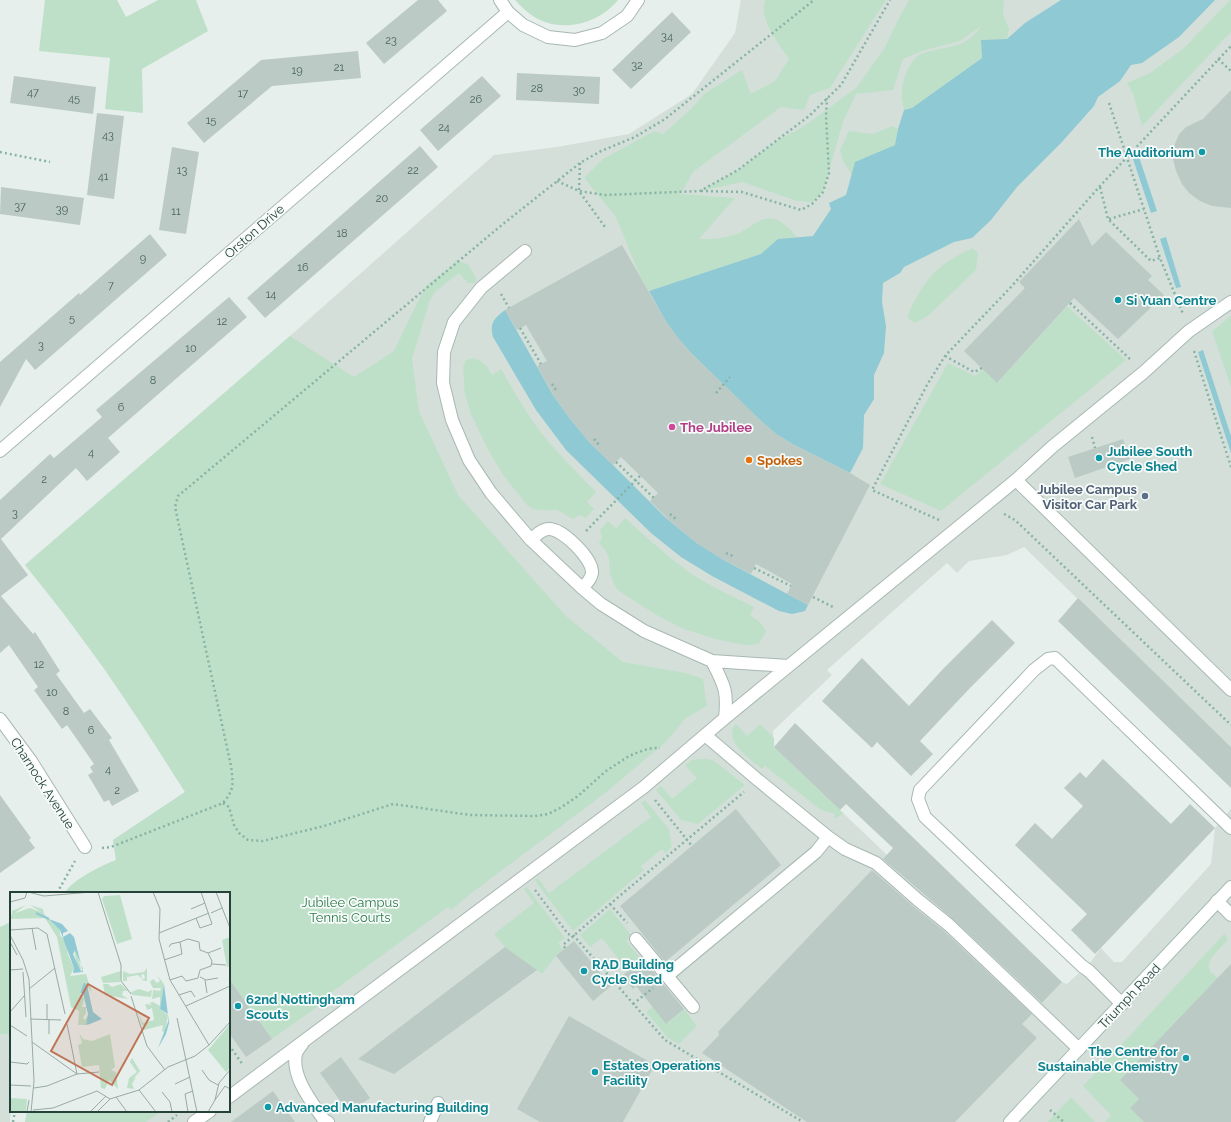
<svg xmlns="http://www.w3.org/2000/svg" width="1231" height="1122" font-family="Raleway,sans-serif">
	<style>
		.built { fill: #d4dfda }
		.green { fill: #bfe0c8 }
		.water { fill: #8ec9d4 }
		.building { fill: #bbcac4 }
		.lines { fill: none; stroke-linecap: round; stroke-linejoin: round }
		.lane-casing { stroke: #a8b8b2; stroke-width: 14 }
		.street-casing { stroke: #a8b8b2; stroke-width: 14 }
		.secondary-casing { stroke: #a4bbb3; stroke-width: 14 }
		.path { stroke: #86b3a5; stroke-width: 2.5; stroke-dasharray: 2 3; stroke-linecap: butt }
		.lane { stroke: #fff; stroke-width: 12 }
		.street { stroke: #fff; stroke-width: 12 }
		.secondary { stroke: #fff; stroke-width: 12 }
		.culture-dot { fill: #0f9aa8; stroke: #f7fbf9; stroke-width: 1.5 }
		.hotel-dot { fill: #d1479c; stroke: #f7fbf9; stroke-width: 1.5 }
		.food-dot { fill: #e8710a; stroke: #f7fbf9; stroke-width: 1.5 }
		.service-dot { fill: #5c6f8a; stroke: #f7fbf9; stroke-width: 1.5 }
		.labels { text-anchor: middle; stroke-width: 3.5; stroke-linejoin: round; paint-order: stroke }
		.number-label { font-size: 11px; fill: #4a645c }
		.culture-label { font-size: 13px; font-weight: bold; fill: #0d838f; stroke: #f7fbf9; text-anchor: start }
		.street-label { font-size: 13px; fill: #24423a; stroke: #f7fbf9 }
		.hotel-label { font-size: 13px; font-weight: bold; fill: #b23c85; stroke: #f7fbf9; text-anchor: start }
		.food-label { font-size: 13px; font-weight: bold; fill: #c56008; stroke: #f7fbf9; text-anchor: start }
		.service-label { font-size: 13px; font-weight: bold; fill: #4e5e75; stroke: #f7fbf9; text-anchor: end }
		.park-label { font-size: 13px; fill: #2d7a4b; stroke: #f7fbf9 }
		.inset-river { fill: none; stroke: #8ec9d4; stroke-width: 2 }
		.inset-road { fill: none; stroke: #98aaa4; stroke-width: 1 }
		.view { fill: #c07456; fill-opacity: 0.15; stroke: #c07456; stroke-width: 2 }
		.inset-edge { fill: none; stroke: #24423a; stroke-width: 2 }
	</style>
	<rect width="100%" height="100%" fill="#e6efeb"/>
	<path class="built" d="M741,0H1231V747L1024,547L1007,555L969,561L957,573L947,563L827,670L832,675L773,731L774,747L953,918L1044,1001L1062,982L1067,984L1090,963L1101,948L1114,962H1122L1211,864L1215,828L1223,820L1231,808V1122H25L27,1111H229V893H65L68,888L94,870L116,860L113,840L185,792L144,728L105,670L60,609L25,565L290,336L494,155L557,147L629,134L692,94L735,33Z
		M0,1034L11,1035V1110L10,1122H0Z"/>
	<path class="green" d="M45,0H117L126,17L158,0H196L208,31L142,69L143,113L105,109L110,58L39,51Z
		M515,0H618C601,21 571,31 545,22C533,18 523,9 515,0Z
		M765,0H886L830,88L810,95L804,110L781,107L693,172L681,194L735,198L699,239C713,239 725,239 739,233C747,229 755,222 764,219C778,215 789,228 797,237L778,239L761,254L649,291L639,274L616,217L584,178L603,159L654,131L663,134L692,108L704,94L742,70L751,94L775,81L789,59C778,42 759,21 765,0Z
		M909,0H1004L1003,14L1009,29L1007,39L981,40L982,58L912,108L904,110C903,104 901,97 902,91C902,80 910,59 921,54C944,45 965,51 981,26L960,41L922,51L903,59L893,90L856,94L843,122L823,192L813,202L797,201L742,182L700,191L738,170L776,141L799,129L814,119L856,88L884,49L899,18Z
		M1230,0H1231V32L1142,126L1133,94L1127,83L1150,73L1183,49Z
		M892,126L898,129L895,145L856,162L852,175L843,161L840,150L849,131L873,134Z
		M973,248L978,254L976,270L928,316L915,323L907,317C924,280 935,265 973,248Z
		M456,260L469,265L476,278L475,283H468L459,273L435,292L430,300L412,359L419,411L458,495L567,617L623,662L686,673L703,679L707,706L686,718L666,742L604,794L473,892L451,910L448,907L328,995L330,998L272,1039L229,979V893H65C73,879 101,866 116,860L113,840L185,792C159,751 133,710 105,670C80,634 53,599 25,565L290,336L354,377L394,351L417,303L427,285L453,265Z
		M1067,306L1126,360L941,511L880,484L948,363L975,376L984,369L998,382Z
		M1231,316V387L1212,331Z
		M473,358C483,360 487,366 492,375L501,369C515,393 529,419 548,441C563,459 580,475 596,492L587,502L594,509L586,518L579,515L573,519L557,510H539L533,509L527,505L503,475L487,448L471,414L465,395L463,367L466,360Z
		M625,518C645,536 665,554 686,570C707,585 732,596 754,607L750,616C758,620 763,623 766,632L759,643L752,645H744L715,639L681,628L653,613L619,591L615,586L610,574L609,558L606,551L599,543L602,537L600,530L608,521L616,528Z
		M736,724L747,736L760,724L774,738V747L843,813L837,818H834L835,814L821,810L765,766L762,769C751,760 721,739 736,724Z
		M700,759H709L714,761L745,785L698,824L681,820L656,790L661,786L672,799L697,778L685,765L692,760Z
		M645,800L669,829L672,847L665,853L662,849L641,866L644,870L573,931L535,881L538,878L549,893L651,817L641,803Z
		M527,887L565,938L558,943L563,950L556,956L542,974L505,947L494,934L534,903L524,889Z
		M610,909L632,936L626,941L650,969L628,971L602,938L590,947L580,935Z
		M11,922V1035L0,1034V927Z
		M1224,934L1227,937V940C1222,948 1204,960 1210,971C1212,973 1216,976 1218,978L1120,1080L1139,1099L1130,1108L1144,1122H1105L1111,1115L1083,1086Z
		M653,1007L667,1024L684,1009L697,1026L679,1044L668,1038L646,1012Z
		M1071,1097L1095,1122H1048Z
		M27,1111H162L146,1122H25Z"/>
	<path class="water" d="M1061,0H1215L1179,37L1142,63L1131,65L1120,81L1098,97L1094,106L1061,143L1017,187L991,220L972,238L954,242L904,267L900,273L883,283L882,302L886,326L884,353L874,375V399L864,415L863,448L850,473L794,445L776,434L760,420L691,353L677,337L665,320L649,291L761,254L778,239L813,236L831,209L829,203L846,195L855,162L895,145L898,129L904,110L912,108L982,58L981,40L1007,39L1025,23Z
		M1138,154L1157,211L1151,213L1132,156Z
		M1166,237L1181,287L1176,288L1160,239Z
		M505,310L553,395L571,420L590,443L613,465L666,518L697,543L722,559L808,605L805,611L792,614L779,611L712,576L681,557L651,533L566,450L536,410L493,337C489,322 495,318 505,310Z
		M1203,350L1231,436V453L1198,352Z"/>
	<path class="building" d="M418,0H438L447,11L384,64L366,43Z
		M672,12L691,32L631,89L612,70Z
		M358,51L361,78L272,86L204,143L187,123L261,60Z
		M517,73L600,77L599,104L516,100Z
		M14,76L96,87L93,114L10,103Z
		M482,76L501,96L438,151L420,130Z
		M1231,90V208L1212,206L1200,201L1189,193L1182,184L1176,171L1173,159L1174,146L1179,134L1186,127L1203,119Z
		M97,113L124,116L114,199L87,195Z
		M420,146L438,167L265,318L247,298Z
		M172,147L199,152L186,234L159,230Z
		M1,187L84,198L80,225L0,214Z
		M1079,219L1092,246L1106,232L1152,276L1148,280L1164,295L1118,339L1074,298L997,383L964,351L1025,288L1019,282Z
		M150,234L167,255L35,370L26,359L0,407V362L79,293L80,295Z
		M622,245L665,320L677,337L691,353L760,420L776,434L794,445L850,473L870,485L808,605L787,594L792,584L756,564L751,574L722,559L697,543L669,520L650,501L658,493L621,457L613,465L590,443L571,420L554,396L537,366L547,361L526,325L517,330L505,310Z
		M229,297L247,317L108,438L120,452L87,481L76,468L1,539L28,575L1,596L33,634L35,632L60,671L56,674L84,713L90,709L112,738L109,740L139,791L112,806L109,800L104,802L88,775L93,772L90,767L94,764L67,725L62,729L34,690L38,687L9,645L0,653V500L50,454L54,458L102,417L96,410Z
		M1123,439L1130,459L1075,478L1068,457Z
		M1078,598L1231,747V788L1058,621Z
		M992,620L1015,643L970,688L920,741L933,754L911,776L877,742L872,748L822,701L862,658L909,706L943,669Z
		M795,723L1062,982L1042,1003L954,920L883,859L893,848L846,804L840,810L774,747Z
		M1103,759L1171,824L1190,804L1215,828L1095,954L1071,930L1087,914L1015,845L1035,823L1052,839L1083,806L1064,788L1080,772L1086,778Z
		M0,795L31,838L29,840L35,848L0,873Z
		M736,809L781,865L665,962L620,906Z
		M872,870L913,906L944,931L1032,1014L1022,1024L1037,1038L955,1122H807L702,1053L719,1035L718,1032Z
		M574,941L611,986L593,1001L556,956Z
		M505,947L537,970L394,1074L358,1059Z
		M642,958L684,1009L666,1024L636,986L633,989L622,976Z
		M1231,964V1122H1144L1130,1108L1139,1099L1120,1080Z
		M229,979L272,1039L246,1057L229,1033Z
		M569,1016L655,1065L623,1122H540L517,1109Z
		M341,1057L370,1098L349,1113L320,1073Z
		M273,1091L295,1122H231Z"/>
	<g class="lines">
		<defs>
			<path id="lane" d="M525,251L481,288L454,322L444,352L443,383L452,420L469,460L491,493L531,540L582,588L601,604L644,631L712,661L788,666
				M1016,480L1231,690
				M531,540C536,535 542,529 549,529C563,529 593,559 592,573C591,580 586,584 582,588
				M712,661C724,685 728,690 725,718
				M705,735L758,780L828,837L845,849L876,863L918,900L949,925L1079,1049
				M1217,901L1231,915
				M636,939L667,976
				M1122,1004L1089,971L1082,966L925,817L918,799L920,790L1034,670L1048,659L1055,658L1231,828
				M693,1007L667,976L816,852L828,837
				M303,1043C300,1047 297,1050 296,1054C291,1077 312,1102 324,1120L328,1122
				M229,1097L644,787L725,718L1016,480L1052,447L1144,372L1189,331L1231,302
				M194,1122L210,1111
				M430,1122L438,1103"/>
			<path id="street" d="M500,0L508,12L523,25L548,37L575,40L602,33L627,16L638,0
				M0,451L508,12
				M0,719L31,761L85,847"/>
			<path id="secondary" d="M1010,1122L1231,887"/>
		</defs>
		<use href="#lane" class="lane-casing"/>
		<use href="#street" class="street-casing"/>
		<use href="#secondary" class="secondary-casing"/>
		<path class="path" d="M1218,59L1231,71
			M1109,103L1160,258L1183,314
			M0,152L50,162
			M580,163L579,191L605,227
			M557,181L579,191L605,195L700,191L738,170L776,141L809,116L841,85L890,0
			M1100,187L1108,219L1151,261L1160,258
			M701,191L742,192L801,210L812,204L823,192L829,173L826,116L827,98
			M1109,219L1144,209
			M501,294L509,308
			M1070,303L1131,360
			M520,328L541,364
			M1194,351L1231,467
			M945,356L974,372L982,368
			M552,384L557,392
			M716,393L730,377
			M1092,437L1095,448
			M594,439L600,446
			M616,462L654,498
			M670,514L677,520
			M1004,514L1015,520L1231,725
			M939,520L872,490L927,385L945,356L1011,287L1100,186L1231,46
			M586,531L640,476
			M726,553L735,557
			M754,568L791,586
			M813,597L833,607
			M655,800L692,846
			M223,803L229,807L234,825L239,833L248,840L263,841L324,826L393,804L470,815L535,816L548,814L560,808L578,796L606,771L629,756L644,750L653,748H660
			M102,848L111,847L223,803C235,789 233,783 231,766L175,507L178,496L503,224L580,163L601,151L635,137L665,119L814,0
			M535,890L568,934L574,936L665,1040L803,1122
			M57,893L75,861
			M610,904L627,923
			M565,948L563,945L610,904L744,792
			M633,1004L653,988
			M229,1045L243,1065
			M1050,1110L1064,1122
			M13,1122L15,1111
			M168,1122L177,1115"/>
		<use href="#lane" class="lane"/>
		<use href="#street" class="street"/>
		<use href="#secondary" class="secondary"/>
	</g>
	<g class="culture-dot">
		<circle cx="1202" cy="152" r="4"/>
		<circle cx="1118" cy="300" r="4"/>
		<circle cx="1099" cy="458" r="4"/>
		<circle cx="584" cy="971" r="4"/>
		<circle cx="238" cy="1006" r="4"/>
		<circle cx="1186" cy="1058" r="4"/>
		<circle cx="595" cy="1072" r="4"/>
		<circle cx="268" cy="1107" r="4"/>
	</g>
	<circle class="hotel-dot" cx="672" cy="427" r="4"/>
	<circle class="food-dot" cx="749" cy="460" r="4"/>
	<circle class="service-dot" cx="1145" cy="496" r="4"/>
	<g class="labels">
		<g class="number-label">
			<text x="667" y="40">34</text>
			<text x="391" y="44">23</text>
			<text x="637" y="69">32</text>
			<text x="339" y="71">21</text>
			<text x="297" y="74">19</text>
			<text x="537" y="92">28</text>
			<text x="579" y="94">30</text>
			<text x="33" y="96">47</text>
			<text x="243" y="97">17</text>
			<text x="74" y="102">45</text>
			<text x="476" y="103">26</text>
			<text x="211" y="124">15</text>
			<text x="444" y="131">24</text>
			<text x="108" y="139">43</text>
			<text x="182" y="174">13</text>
			<text x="413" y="174">22</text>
			<text x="103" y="180">41</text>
			<text x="382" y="202">20</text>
			<text x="20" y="210">37</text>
			<text x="62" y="213">39</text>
			<text x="176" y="215">11</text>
			<text x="342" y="237">18</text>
			<text x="143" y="262">9</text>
			<text x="303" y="271">16</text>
			<text x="111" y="289">7</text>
			<text x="271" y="298">14</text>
			<text x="72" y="322">5</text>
			<text x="222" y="325">12</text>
			<text x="41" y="349">3</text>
			<text x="191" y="352">10</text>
			<text x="153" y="384">8</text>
			<text x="121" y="411">6</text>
			<text x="91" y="456">4</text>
			<text x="44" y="483">2</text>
			<text x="15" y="517">3</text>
			<text x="39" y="668">12</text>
			<text x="52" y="696">10</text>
			<text x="66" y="715">8</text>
			<text x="91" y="734">6</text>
			<text x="108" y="773">4</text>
			<text x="117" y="794">2</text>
		</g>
		<g class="culture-label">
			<text x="1194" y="157" text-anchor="end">The Auditorium</text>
			<text x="1126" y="305">Si Yuan Centre</text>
			<text x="1107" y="456">Jubilee South<tspan x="1107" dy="15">Cycle Shed</tspan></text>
			<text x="592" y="969">RAD Building<tspan x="592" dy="15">Cycle Shed</tspan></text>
			<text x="246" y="1004">62nd Nottingham<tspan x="246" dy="15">Scouts</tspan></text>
			<text x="1178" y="1056" text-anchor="end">The Centre for<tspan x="1178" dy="15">Sustainable Chemistry</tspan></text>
			<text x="603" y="1070">Estates Operations<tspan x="603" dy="15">Facility</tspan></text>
			<text x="276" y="1112">Advanced Manufacturing Building</text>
		</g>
		<g class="street-label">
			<text transform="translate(254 231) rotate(-41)" y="5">Orston Drive</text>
			<text transform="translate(43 783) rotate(57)" y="5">Charnock Avenue</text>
			<text transform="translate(1129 996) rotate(-47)" y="5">Triumph Road</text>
		</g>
		<g class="hotel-label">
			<text x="680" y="432">The Jubilee</text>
		</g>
		<g class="food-label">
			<text x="757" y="465">Spokes</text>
		</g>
		<g class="service-label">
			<text x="1137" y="494">Jubilee Campus<tspan x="1137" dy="15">Visitor Car Park</tspan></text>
		</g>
		<g class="park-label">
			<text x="350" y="907">Jubilee Campus<tspan x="350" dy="15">Tennis Courts</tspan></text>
		</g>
	</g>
	<g transform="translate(10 892)">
		<rect width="220" height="220" fill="#e6efeb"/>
		<path d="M110,3L122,47L107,52L92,7L94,4ZM16,13L5,21L20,16L31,20L20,13L33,17L34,22L50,38V43L56,51L58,63L64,76L60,84L76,82L82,101L74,90L70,101L74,107L72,115H76V121L73,126L75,128L78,123L76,133H68L69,119L61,115L47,45L35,26L0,27V18L2,24V19ZM220,45V74L217,75L212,48ZM64,58H66L72,80L68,78ZM137,76V89L131,88L135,86L134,82L131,83L132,86H131L128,83L117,85V89H113V79L120,82L134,80ZM111,79L110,90L93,91L91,85ZM147,83L154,92L150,117L158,123L155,141L152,139L153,133L134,138L133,134L135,133H132L128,121L133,131L144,128L142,116L137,118L135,112L142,113L139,111L143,110L150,114V105L142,107L143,98L150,99L151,96H143L140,90L143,87L147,91L150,89ZM93,92H98L102,95L111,92L118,99H113L112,103L118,107L95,103ZM129,97L138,100L142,98L141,105L122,103L121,100ZM220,132V176L216,180L198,158ZM69,141L73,147L82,149L100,142L105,175L101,178L106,180L108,197L99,188L95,197L91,196L89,173L72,175L68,153L72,151ZM122,166L130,179L123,187L126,185L122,192L124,197L117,196L119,186L127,180L120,170ZM0,206L17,207L16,220L0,219Z" fill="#bfe0c8"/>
		<path d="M39,27L52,32L58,39L53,41V45L60,41L64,45L73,80L63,81L64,76L50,38ZM65,58L73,77L71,80L63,62ZM74,90L77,93L83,120L92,127L80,132L76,133L78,122L73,101H70ZM154,92L159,131L156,142L148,156L158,130V122L150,117Z" fill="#8ec9d4" fill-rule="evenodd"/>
		<path class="inset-river" d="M26,21L39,27"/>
		<path class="inset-road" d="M18,0L34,4L81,0M88,0L111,73V89L121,102M143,0L150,17L149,47L160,88L199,153M144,0H180M206,0L220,36M0,10L15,6L17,0M181,17L195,11M201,21L212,16M186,26L190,36L202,32L191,0M22,36L26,58M0,38L28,36L37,42L55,122M149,41L199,21M0,43L13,68L19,87L24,189L21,220M0,50L7,63M159,55L161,52L170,50M198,61L211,56M154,68L172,62L170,50L178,47L189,50L190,58L198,61L202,69L201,74L190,78L188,86L176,89L172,84L160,88M202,72L216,73M0,78L13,77M13,80L16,125M190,85L196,88L208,86M195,88L197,101M19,97L45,76M169,103L181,99L185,105M121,104L137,154L155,178M176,114L220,94M0,120L14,104M167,126L187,220M20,127L51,128M37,127V112M39,127V142M57,132L67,182M0,133L17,144M22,150L67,182M0,170L17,172L19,170M192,178L199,188L208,193M165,192L180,185M0,193L21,194M24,196L37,194L67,182L89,180M129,198L146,220M152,200L160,210L162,220M106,205L117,220M205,208L215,194L220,197M23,218L43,216L87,199L100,207M17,220L19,208M80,220L96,204M87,220L100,207L129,198L158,175L185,164L199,153L220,130M178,220L175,202L183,199M198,220L205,208L209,191L220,178"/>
		<path class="view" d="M78,92L139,126L102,193L41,159Z"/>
		<rect width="220" height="220" class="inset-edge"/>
	</g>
</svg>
